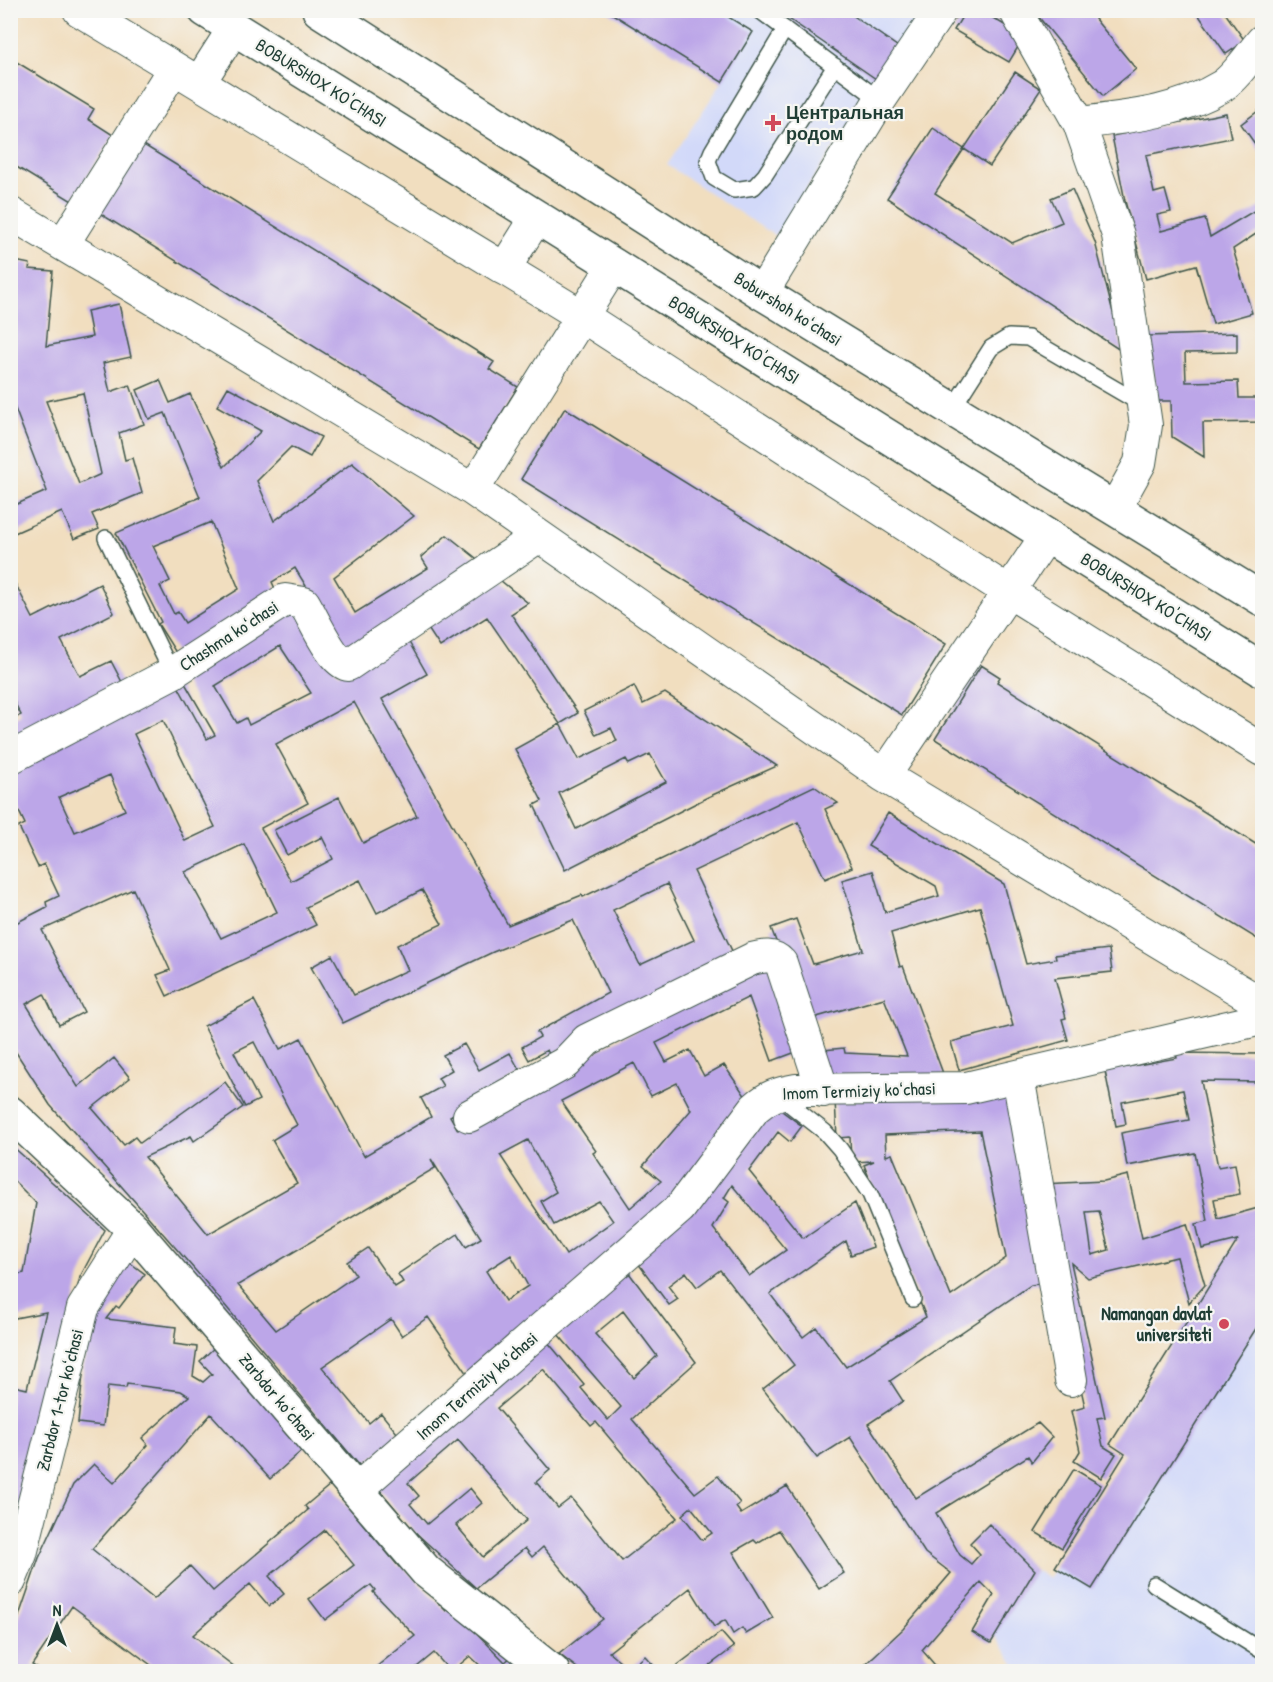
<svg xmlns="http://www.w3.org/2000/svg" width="1273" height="1682" font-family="'Patrick Hand',sans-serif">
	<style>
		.built { fill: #d2d9f9 }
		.building { fill: #bca6e8; fill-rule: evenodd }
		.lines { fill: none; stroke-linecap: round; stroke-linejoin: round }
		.service-casing { stroke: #3e5549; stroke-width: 18 }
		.minor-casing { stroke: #3e5549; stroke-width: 34 }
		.tertiary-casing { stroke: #3e5549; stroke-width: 36 }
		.primary-casing { stroke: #3e5549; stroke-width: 36 }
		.service { stroke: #fff; stroke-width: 15 }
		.minor { stroke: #fff; stroke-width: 32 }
		.tertiary { stroke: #fff; stroke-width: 33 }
		.primary { stroke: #fff; stroke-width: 33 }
		.poi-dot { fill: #d1495b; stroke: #f6f6f2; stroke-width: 2 }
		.labels { text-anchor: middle; stroke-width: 4.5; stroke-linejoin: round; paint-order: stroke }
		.street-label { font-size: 18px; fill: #1f3d34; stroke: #f6f6f2 }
		.poi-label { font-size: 18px; font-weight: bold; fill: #1f3d34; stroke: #f6f6f2; text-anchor: start }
	</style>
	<rect width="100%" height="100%" fill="#f6f6f2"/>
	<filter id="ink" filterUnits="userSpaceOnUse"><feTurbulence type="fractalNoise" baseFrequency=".0167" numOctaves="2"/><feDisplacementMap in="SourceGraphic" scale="12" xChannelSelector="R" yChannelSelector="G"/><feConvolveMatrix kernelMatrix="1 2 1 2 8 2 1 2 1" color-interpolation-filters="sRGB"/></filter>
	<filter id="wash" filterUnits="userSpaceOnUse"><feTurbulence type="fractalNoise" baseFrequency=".008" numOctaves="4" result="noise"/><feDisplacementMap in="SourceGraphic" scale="24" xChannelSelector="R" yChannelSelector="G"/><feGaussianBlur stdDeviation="1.35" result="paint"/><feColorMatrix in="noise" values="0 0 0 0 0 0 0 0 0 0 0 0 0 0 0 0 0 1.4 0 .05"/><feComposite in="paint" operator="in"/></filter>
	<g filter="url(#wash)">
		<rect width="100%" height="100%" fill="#f1debf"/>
		<path class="built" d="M606,11H925L775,236L667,165L722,82Z
			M1262,1202V1671H1019L995,1635L1035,1570L1049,1578L1125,1454L1110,1444Z"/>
		<g id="blocks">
			<path class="building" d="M606,10H717L753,32L722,82Z
				M776,10H845L901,49L879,81Z
				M966,10H980L1024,37L1009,62L954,30Z
				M1033,10H1105L1095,19L1136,69L1103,96Z
				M1195,10H1223L1245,41L1226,54Z
				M10,58L94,109L88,119L113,135L72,201L10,163Z
				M1015,72L1041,89L990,166L964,149Z
				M1262,108V154L1241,124Z
				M1226,113L1231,138L1146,155L1154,193L1165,190L1171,212L1157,215L1161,231L1205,219L1210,237L1262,206V230L1233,249L1252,313L1213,324L1196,265L1146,279L1125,201L1112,136Z
				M933,128L964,149L935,193L1012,243L1062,222L1051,198L1072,189L1095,242L1123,352L887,198Z
				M139,142L494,362L489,369L518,387L479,449L96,211Z
				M10,260L30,264L29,269L53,271L46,346L92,337L87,311L119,304L131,357L103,363L110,392L130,385L144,424L119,433L125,460L132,458L142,493L92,514L99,529L74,539L62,512L10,535V507L47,491L14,406H10ZM83,393L101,474L79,484L46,401Z
				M1237,333V352L1185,353L1186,382L1238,381L1239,398H1262V422L1203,423L1204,457L1172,437L1171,401H1158L1148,336Z
				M160,380L170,403L190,394L224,467L261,431L217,406L228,387L321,437L310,457L291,447L257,481L274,521L352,463L414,516L334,577L355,613L428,568L421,557L447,535L476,558L474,570L345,650L295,568L272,582L277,593L178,656L158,624L161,622L116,533L200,497L165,413L149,419L137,390ZM211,522L239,589L185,623L178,612L174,614L160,586L170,581L153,546Z
				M565,408L946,644L902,715L521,479Z
				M495,576L528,603L511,614L578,713L560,724L487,617L440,647L423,621Z
				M15,583L33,618L100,584L114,613L61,640L80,676L111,661L124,686L10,742V720L21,715L10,694V585Z
				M293,602L338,674L406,637L427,674L382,699L508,925L582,895L583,897L814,786L838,803L825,809L852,867L825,879L798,822L694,871L734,955L550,1056L547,1050L529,1060L522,1047L540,1037L537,1032L608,993L573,920L493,952L343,1023L311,967L332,955L354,995L408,970L397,945L442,924L422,890L377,913L360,880L306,907L316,925L167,996L157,975L170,970L133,889L42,930L84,1012L59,1025L44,994L26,1004L78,1087L114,1058L130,1078L92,1108L124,1145L135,1137L140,1143L225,1082L243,1107L194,1141L191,1136L145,1157L208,1234L297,1183L272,1140L297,1125L254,1042L234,1052L259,1100L245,1107L204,1026L254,1000L280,1049L301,1038L364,1156L431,1117L421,1098L443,1086L438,1078L452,1070L443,1055L464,1044L479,1070L510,1053L521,1073L450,1116L458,1130L532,1086L771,958L804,1049L772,1061L749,997L656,1043L666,1062L690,1050L704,1076L724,1065L746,1097L686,1192L470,1377L428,1317L402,1336L391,1319L322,1367L369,1423L381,1413L401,1438L360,1466L202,1278L50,1105L10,1043V926L47,907L46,902L59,896L44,864L38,867L19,827L25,824L10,793V764L174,679L207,739L215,735L179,673ZM280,646L311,693L249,725L246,718L237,723L215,686ZM354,702L417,816L363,843L339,797L274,830L287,855L322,837L333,859L291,881L261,828L308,803L276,744ZM163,720L215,827L185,841L134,734ZM110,775L125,810L75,832L59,797ZM244,844L277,912L221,938L185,872ZM667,884L694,940L640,965L613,910ZM634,1063L651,1096L677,1083L691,1110L643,1166L661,1181L630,1208L593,1153L596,1151L561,1101ZM528,1140L556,1192L541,1201L554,1225L599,1201L613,1221L566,1255L500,1155ZM431,1159L481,1238L466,1247L458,1234L398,1274L403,1282L395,1287L368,1248L347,1262L356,1275L276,1330L238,1285L435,1168ZM511,1255L528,1286L505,1301L486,1271Z
				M981,665L1000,677L997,682L1262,848V942L935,739Z
				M634,686L643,704L665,693L777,766L708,797L565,870L534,805L542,801L515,749L560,724L579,759L617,741L611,728L596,735L584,711ZM650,754L666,782L576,829L559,793L626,759L629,764Z
				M888,813L1004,884L1026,964L1056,959L1055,955L1109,949L1112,972L1055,978L1066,1018L1062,1019L1068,1040L959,1070L951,1042L1013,1026L980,907L891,933L900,967L903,966L944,1076L821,1075L813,1051L844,1048L845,1053L907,1056L884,998L806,1020L771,928L796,919L813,964L863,950L842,880L873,871L885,912L939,896L936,886L868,846Z
				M1176,1053L1262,1054V1082L1201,1081L1218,1167L1235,1164L1240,1194L1214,1199L1218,1219L1258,1208L1262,1202V1319L1092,1589L1055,1567L1125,1454L1110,1444L1238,1240L1202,1249L1196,1224L1208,1221L1195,1153L1127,1166L1121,1133L1189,1120L1183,1090L1122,1102L1126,1124L1116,1126L1105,1071L1177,1058Z
				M1011,1091L1045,1283L1031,1285L890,1381L903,1401L868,1424L916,1498L1038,1423L1052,1437L1032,1462L1028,1456L936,1513L960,1555L971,1564L980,1554L970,1543L989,1524L1035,1570L991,1643L972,1632L994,1595L981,1582L922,1650L940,1671H858L903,1629L951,1573L925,1553L850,1437L817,1458L763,1389L794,1365L720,1270L697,1287L686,1272L668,1286L678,1299L669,1305L635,1259L771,1103L802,1126L790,1142L778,1132L749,1171L803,1238L855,1203L873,1247L851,1255L846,1241L770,1294L803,1337L816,1327L846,1367L926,1317L864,1165L874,1161L851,1162L850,1137L837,1138L835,1100ZM980,1131L1006,1258L951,1296L892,1154L886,1156L885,1135ZM732,1185L786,1250L749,1276L713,1228L729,1202L724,1198Z
				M10,1144L105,1230L80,1277L44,1429L10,1535V1385L27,1389L46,1312L10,1319V1276L24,1273L36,1203L14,1181L10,1184Z
				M1128,1175L1142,1238L1187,1224L1205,1285L1189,1303L1177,1257L1088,1278L1071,1263L1105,1417L1097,1418L1103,1446L1116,1454L1101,1478L1074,1461L1080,1451L1071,1411L1085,1407L1054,1265L1042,1184L1104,1181ZM1099,1211L1109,1250L1092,1255L1086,1212Z
				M129,1262L145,1274L119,1308L116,1306L106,1319L176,1327L174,1344L197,1347L193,1376L203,1382L212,1374L200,1361L216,1346L307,1446L270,1479L211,1414L92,1549L154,1599L190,1566L213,1591L308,1510L305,1506L330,1485L399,1567L401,1565L446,1611L451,1607L505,1662L510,1658L530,1671H486L470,1656L451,1672L434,1653L412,1671H371L415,1636L373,1592L375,1590L371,1585L325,1620L309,1599L354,1565L325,1530L269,1576L284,1594L269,1606L250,1584L193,1635L240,1671H159L72,1606L32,1665L42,1671H10V1642L39,1558L73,1485L94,1464L114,1483L148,1445L142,1438L189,1396L181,1391L127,1384L126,1388L108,1386L103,1426L78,1423L89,1316Z
				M623,1265L696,1362L632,1419L695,1493L718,1476L740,1503L736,1507L741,1514L787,1486L844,1573L819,1589L779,1530L757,1543L754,1540L733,1552L773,1618L746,1634L742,1628L733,1634L725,1620L714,1627L690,1588L609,1652L630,1669L645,1656L659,1671H581L559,1654L603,1619L543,1547L532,1557L525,1548L476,1588L416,1533L373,1482L541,1334L584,1385L581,1388L608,1420L621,1407L550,1325ZM623,1311L657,1356L634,1378L595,1334ZM543,1369L591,1426L596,1422L677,1518L622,1561L571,1498L558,1508L536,1482L550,1470L497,1408ZM458,1440L527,1520L483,1557L456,1525L482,1503L470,1488L427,1524L410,1504L419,1496L408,1483ZM691,1507L712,1533L702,1540L682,1515Z
				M1074,1469L1101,1485L1062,1548L1035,1532Z
				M721,1632L734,1647L702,1671H670Z"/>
		</g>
	</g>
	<g filter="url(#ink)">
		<use href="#blocks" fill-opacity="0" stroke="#3e5549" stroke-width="1.5"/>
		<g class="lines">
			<defs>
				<path id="service" d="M759,10L880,100
					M785,29L712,151L708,161L714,178L734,190L754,187L765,175L835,66
					M952,409L991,348L1009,337L1028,338L1143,405
					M106,538L172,673
					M778,1095L825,1132L840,1149L870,1194L913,1299
					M1154,1584L1262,1651"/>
				<path id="minor" d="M79,10L582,316L1009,592L1262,750
					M1015,10L1079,123L1118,235L1146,425L1140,463L1115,508
					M199,83L234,28
					M1079,123C1128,117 1178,113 1222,86C1237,76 1250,55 1262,41
					M10,213L473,490L884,776L1262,1004
					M63,244L174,68
					M504,269L537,217
					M762,293L880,100L941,10
					M473,490L614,265
					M10,758L172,673L285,600L304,603C314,619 331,661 348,665L539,536
					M884,776L1047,535
					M1018,1076L1071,1380
					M469,1116L565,1063L587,1040L752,959C763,956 773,954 781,963L823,1091
					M356,1490L680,1208L755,1108C768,1096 779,1093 796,1090L966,1088L1262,1019
					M10,1581L21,1554L83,1308L133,1229"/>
				<path id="tertiary" d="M10,1113L133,1229L426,1571L553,1672"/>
				<path id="primary" d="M205,10L1262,670
					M319,10L762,293L1262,599"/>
			</defs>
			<use href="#service" class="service-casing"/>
			<use href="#minor" class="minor-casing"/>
			<use href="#tertiary" class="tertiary-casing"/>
			<use href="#primary" class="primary-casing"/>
			<use href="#service" class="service"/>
			<use href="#minor" class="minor"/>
			<use href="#tertiary" class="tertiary"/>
			<use href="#primary" class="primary"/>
		</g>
	</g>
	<g class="poi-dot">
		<path d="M770 114h6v6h6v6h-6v6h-6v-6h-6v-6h6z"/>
		<circle cx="1224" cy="1324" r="6"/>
	</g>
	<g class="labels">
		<g class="street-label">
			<text transform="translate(321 83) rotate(32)" y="6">BOBURSHOX KO'CHASI</text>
			<text transform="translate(788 309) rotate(32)" y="6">Boburshoh koʻchasi</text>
			<text transform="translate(734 340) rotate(32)" y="6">BOBURSHOX KO'CHASI</text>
			<text transform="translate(1146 597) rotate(32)" y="6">BOBURSHOX KO'CHASI</text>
			<text transform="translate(229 636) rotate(-33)" y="6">Chashma koʻchasi</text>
			<text transform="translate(859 1091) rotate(-2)" y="6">Imom Termiziy koʻchasi</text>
			<text transform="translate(477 1386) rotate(-41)" y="6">Imom Termiziy koʻchasi</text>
			<text transform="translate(277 1397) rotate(50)" y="6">Zarbdor koʻchasi</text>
			<text transform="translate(60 1400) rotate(-76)" y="6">Zarbdor 1-tor koʻchasi</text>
		</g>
		<g class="poi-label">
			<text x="786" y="119">Центральная<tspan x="786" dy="21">родом</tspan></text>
			<text x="1212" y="1320" text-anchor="end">Namangan davlat<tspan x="1212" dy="21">universiteti</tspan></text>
		</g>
	</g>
	<rect width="1273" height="1682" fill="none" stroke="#f6f6f2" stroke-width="36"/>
	<g transform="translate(57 1625)" stroke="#f6f6f2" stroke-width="4.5" paint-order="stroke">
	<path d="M0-4.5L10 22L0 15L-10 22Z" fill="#1f3d34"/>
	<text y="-9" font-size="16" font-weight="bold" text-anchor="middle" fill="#1f3d34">N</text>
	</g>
</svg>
